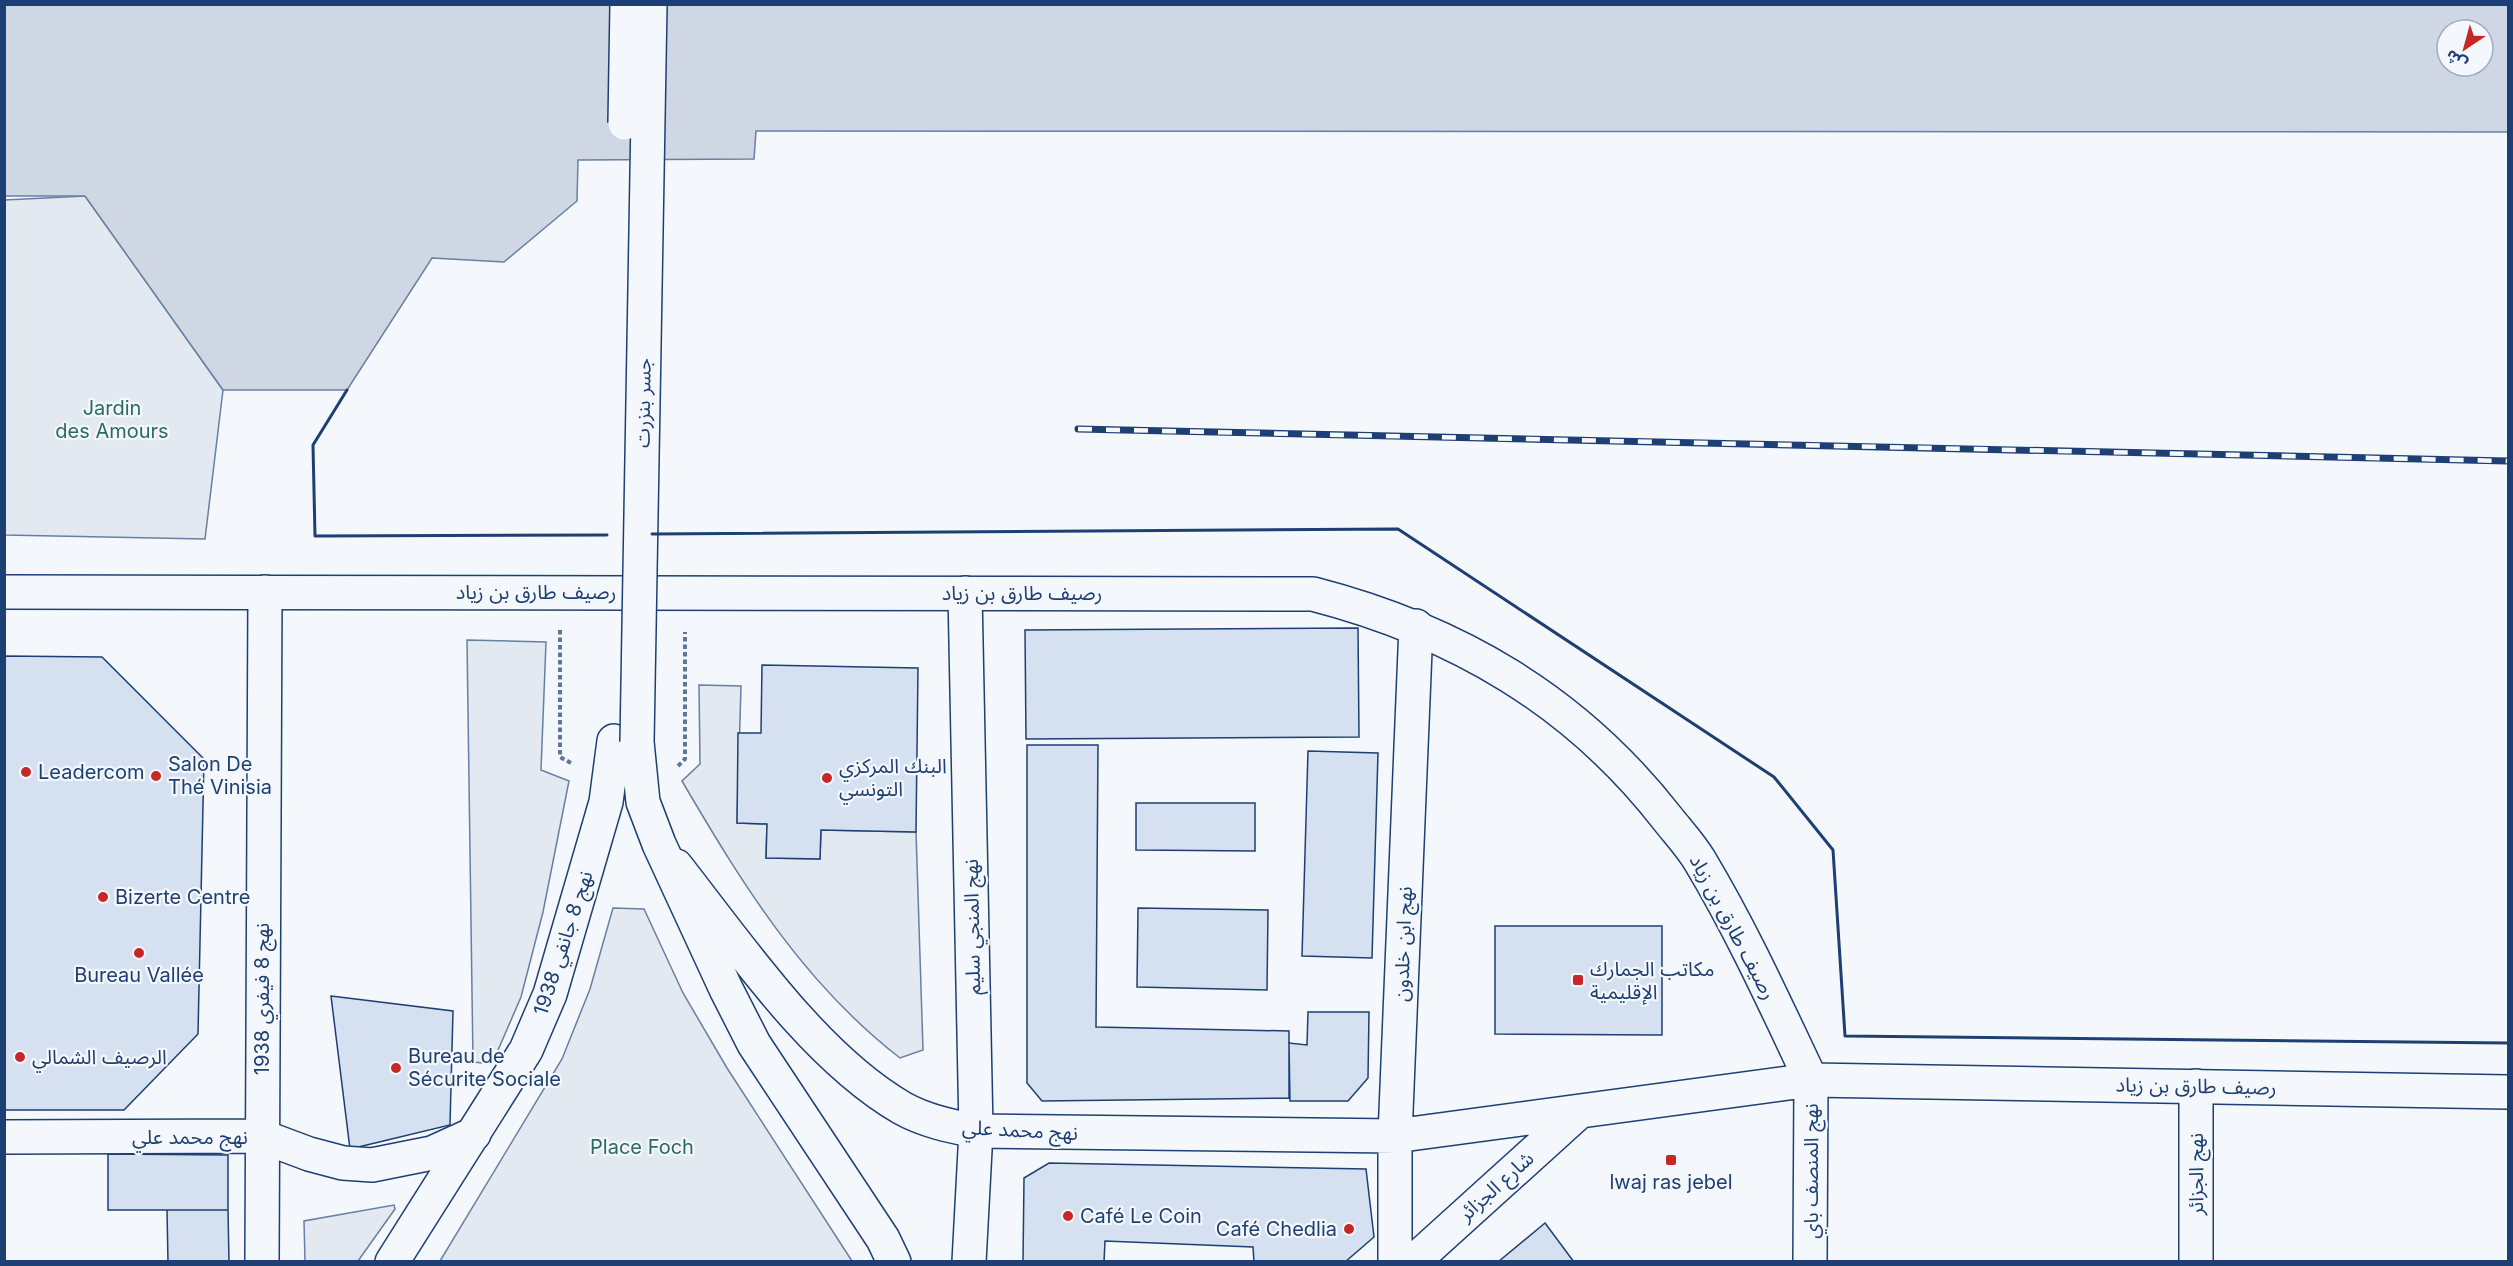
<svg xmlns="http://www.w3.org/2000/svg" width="2513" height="1266" font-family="Inter,'Noto Sans Arabic',sans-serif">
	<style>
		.green { fill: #e3e9f0; stroke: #687fa3; stroke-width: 1.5 }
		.water { fill: #cfd7e4; stroke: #687fa3; stroke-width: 1.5; fill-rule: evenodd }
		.building { fill: #d5e0f0; stroke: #1d3f73; stroke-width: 1.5 }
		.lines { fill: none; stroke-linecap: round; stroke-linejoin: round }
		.minor-casing { stroke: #1d3f73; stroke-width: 36 }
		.major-casing { stroke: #1d3f73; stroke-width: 36 }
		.path { stroke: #5e769c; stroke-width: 4; stroke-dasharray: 4.5 3; stroke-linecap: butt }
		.minor { stroke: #f4f7fb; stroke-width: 33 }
		.major { stroke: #f4f7fb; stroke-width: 33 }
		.rail-casing { stroke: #1d3f73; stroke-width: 7 }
		.rail { stroke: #f4f7fb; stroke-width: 4.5; stroke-dasharray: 14; stroke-linecap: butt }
		.major-bridge-casing { stroke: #1d3f73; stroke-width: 36; stroke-linecap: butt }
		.major-bridge { stroke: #f4f7fb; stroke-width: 33 }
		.wall { stroke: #1d3f73; stroke-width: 3 }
		.poi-dot { fill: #c62828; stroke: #f4f7fb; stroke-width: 2 }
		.labels { text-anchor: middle; stroke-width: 4.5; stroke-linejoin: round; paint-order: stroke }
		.street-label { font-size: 20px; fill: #1d3f73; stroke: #f4f7fb }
		.park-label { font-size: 20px; fill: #2c6c60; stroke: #f4f7fb }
		.poi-label { font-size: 20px; fill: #1d3f73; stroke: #f4f7fb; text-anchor: start }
	</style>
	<rect width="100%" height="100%" fill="#f4f7fb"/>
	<path class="green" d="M85,196L223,390L205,539L5,535V200Z
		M467,640L546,642L541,770L569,781L543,912L521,997L492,1064L473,1062Z
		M699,685L741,686L737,823L767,824L766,858L820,859L821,830L916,832L923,1050L900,1058C803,983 743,885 682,781L700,764Z
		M613,908L644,909L683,993L727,1068L852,1261H440L562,1059L590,989Z
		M394,1205L395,1209L358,1261H305L304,1221Z"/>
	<path class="water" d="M4,5H2508V132L756,131L754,159L578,160L577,201L504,262L432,258L347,390H223L85,196H5ZM2447,30H2483V66H2447Z"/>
	<path class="building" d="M1358,628L1359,737L1026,739L1025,630Z
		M4,656L102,657L204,759L198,1034L124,1110H4Z
		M762,665L918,668L916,832L821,830L820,859L766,858L767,824L737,823L738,733H761Z
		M1027,745H1098L1096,1027L1289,1031V1098L1042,1101L1027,1083Z
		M1308,751L1378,753L1372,958L1302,956Z
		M1136,803H1255V851L1136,850Z
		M1138,908L1268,910L1267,990L1137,987Z
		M1495,926H1662V1035L1495,1034Z
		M331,996L453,1011L450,1125L350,1149Z
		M1308,1012H1369L1368,1078L1348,1101H1290L1289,1043L1307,1045Z
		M108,1154L228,1155V1210H108Z
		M1049,1163L1366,1169L1374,1237L1345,1262H1254L1253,1247L1105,1241L1104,1262H1023L1024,1178Z
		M167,1210H228L229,1262H168Z
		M1545,1223L1574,1262H1498Z"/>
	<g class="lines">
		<defs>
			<path id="minor" d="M965,593L976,1131L969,1262
				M676,866C738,945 814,1057 902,1108C925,1121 951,1126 976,1131L1395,1136L1811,1080L1810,1262
				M4,1137L261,1136L309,1154L343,1163L372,1165L432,1153L474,1134
				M262,1262L265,592
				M1395,1262V1136L1416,626
				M1413,1262L1580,1111
				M2196,1262V1086"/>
			<path id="major" d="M4,592L1313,594C1456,631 1575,700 1667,818C1678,832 1691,846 1700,861C1742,931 1776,1006 1811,1080L2508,1092
				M637,742L643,802L659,844L726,989L754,1044L883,1239L894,1262
				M392,1262L526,1050L550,994L606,802L614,741"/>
		</defs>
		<use href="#minor" class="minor-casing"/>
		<use href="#major" class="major-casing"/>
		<path class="path" d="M560,630V757L571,763
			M678,766L685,759V632"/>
		<use href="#minor" class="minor"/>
		<use href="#major" class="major"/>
		<defs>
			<path id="rail" d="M1078,429L2508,461"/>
		</defs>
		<use href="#rail" class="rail-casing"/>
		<use href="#rail" class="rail"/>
		<defs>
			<path id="major-bridge" d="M625,123L627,4
				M637,742L650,4"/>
		</defs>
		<use href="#major-bridge" class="major-bridge-casing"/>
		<use href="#major-bridge" class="major-bridge"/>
		<path class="wall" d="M347,390L313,445L315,536L607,535
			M652,534L1398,529L1774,777L1833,850L1845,1036L2508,1043"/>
	</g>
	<g class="poi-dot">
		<circle cx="26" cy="772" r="6"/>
		<circle cx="156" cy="776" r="6"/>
		<circle cx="827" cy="778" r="6"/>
		<circle cx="103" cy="897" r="6"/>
		<circle cx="139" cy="953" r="6"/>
		<rect x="1572" y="974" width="12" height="12" rx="3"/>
		<circle cx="20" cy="1057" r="6"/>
		<circle cx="396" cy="1068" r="6"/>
		<rect x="1665" y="1154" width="12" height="12" rx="3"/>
		<circle cx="1068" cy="1216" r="6"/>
		<circle cx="1349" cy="1229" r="6"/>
	</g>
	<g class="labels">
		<g class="street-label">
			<text transform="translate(643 403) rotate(-89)" y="7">جسر بنزرت</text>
			<text x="536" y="599">رصيف طارق بن زياد</text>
			<text x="1022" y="600">رصيف طارق بن زياد</text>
			<text transform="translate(972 927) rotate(-91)" y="7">نهج المنجي سليم</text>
			<text transform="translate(1733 927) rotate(62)" y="7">رصيف طارق بن زياد</text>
			<text transform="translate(563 943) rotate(-72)" y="7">نهج 8 جانفي 1938</text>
			<text transform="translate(1403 944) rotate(-88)" y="7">نهج ابن خلدون</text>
			<text transform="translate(262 999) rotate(-90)" y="7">نهج 8 فيفري 1938</text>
			<text transform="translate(2196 1086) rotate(1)" y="7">رصيف طارق بن زياد</text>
			<text transform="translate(1020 1130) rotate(3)" y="7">نهج محمد علي</text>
			<text x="190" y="1144">نهج محمد علي</text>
			<text transform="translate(1811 1171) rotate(-90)" y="7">نهج المنصف باي</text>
			<text transform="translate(2196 1174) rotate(-90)" y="7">نهج الجزائر</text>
			<text transform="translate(1496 1186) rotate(-42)" y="7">شارع الجزائر</text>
		</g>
		<g class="park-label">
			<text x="112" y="415">Jardin<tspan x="112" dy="23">des Amours</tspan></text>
			<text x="642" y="1154">Place Foch</text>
		</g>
		<g class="poi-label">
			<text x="168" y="771">Salon De<tspan x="168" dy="23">Thé Vinisia</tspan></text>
			<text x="839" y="773">البنك المركزي<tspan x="839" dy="23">التونسي</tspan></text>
			<text x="38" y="779">Leadercom</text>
			<text x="115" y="904">Bizerte Centre</text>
			<text x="1590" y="976">مكاتب الجمارك<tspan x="1590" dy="23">الإقليمية</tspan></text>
			<text x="139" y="982" text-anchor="middle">Bureau Vallée</text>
			<text x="408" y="1063">Bureau de<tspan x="408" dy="23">Sécurite Sociale</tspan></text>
			<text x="32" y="1064">الرصيف الشمالي</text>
			<text x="1671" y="1189" text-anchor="middle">lwaj ras jebel</text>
			<text x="1080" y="1223">Café Le Coin</text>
			<text x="1337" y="1236" text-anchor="end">Café Chedlia</text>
		</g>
	</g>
	<rect width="2513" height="1266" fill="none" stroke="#1d3f73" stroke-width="12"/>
	<g transform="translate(2465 48) rotate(216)"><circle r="28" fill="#f4f7fb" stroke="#9eadc5" stroke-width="1.5"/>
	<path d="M0-4.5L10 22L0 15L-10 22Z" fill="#c62828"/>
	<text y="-9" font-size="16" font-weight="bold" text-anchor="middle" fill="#1d3f73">ش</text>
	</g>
</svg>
